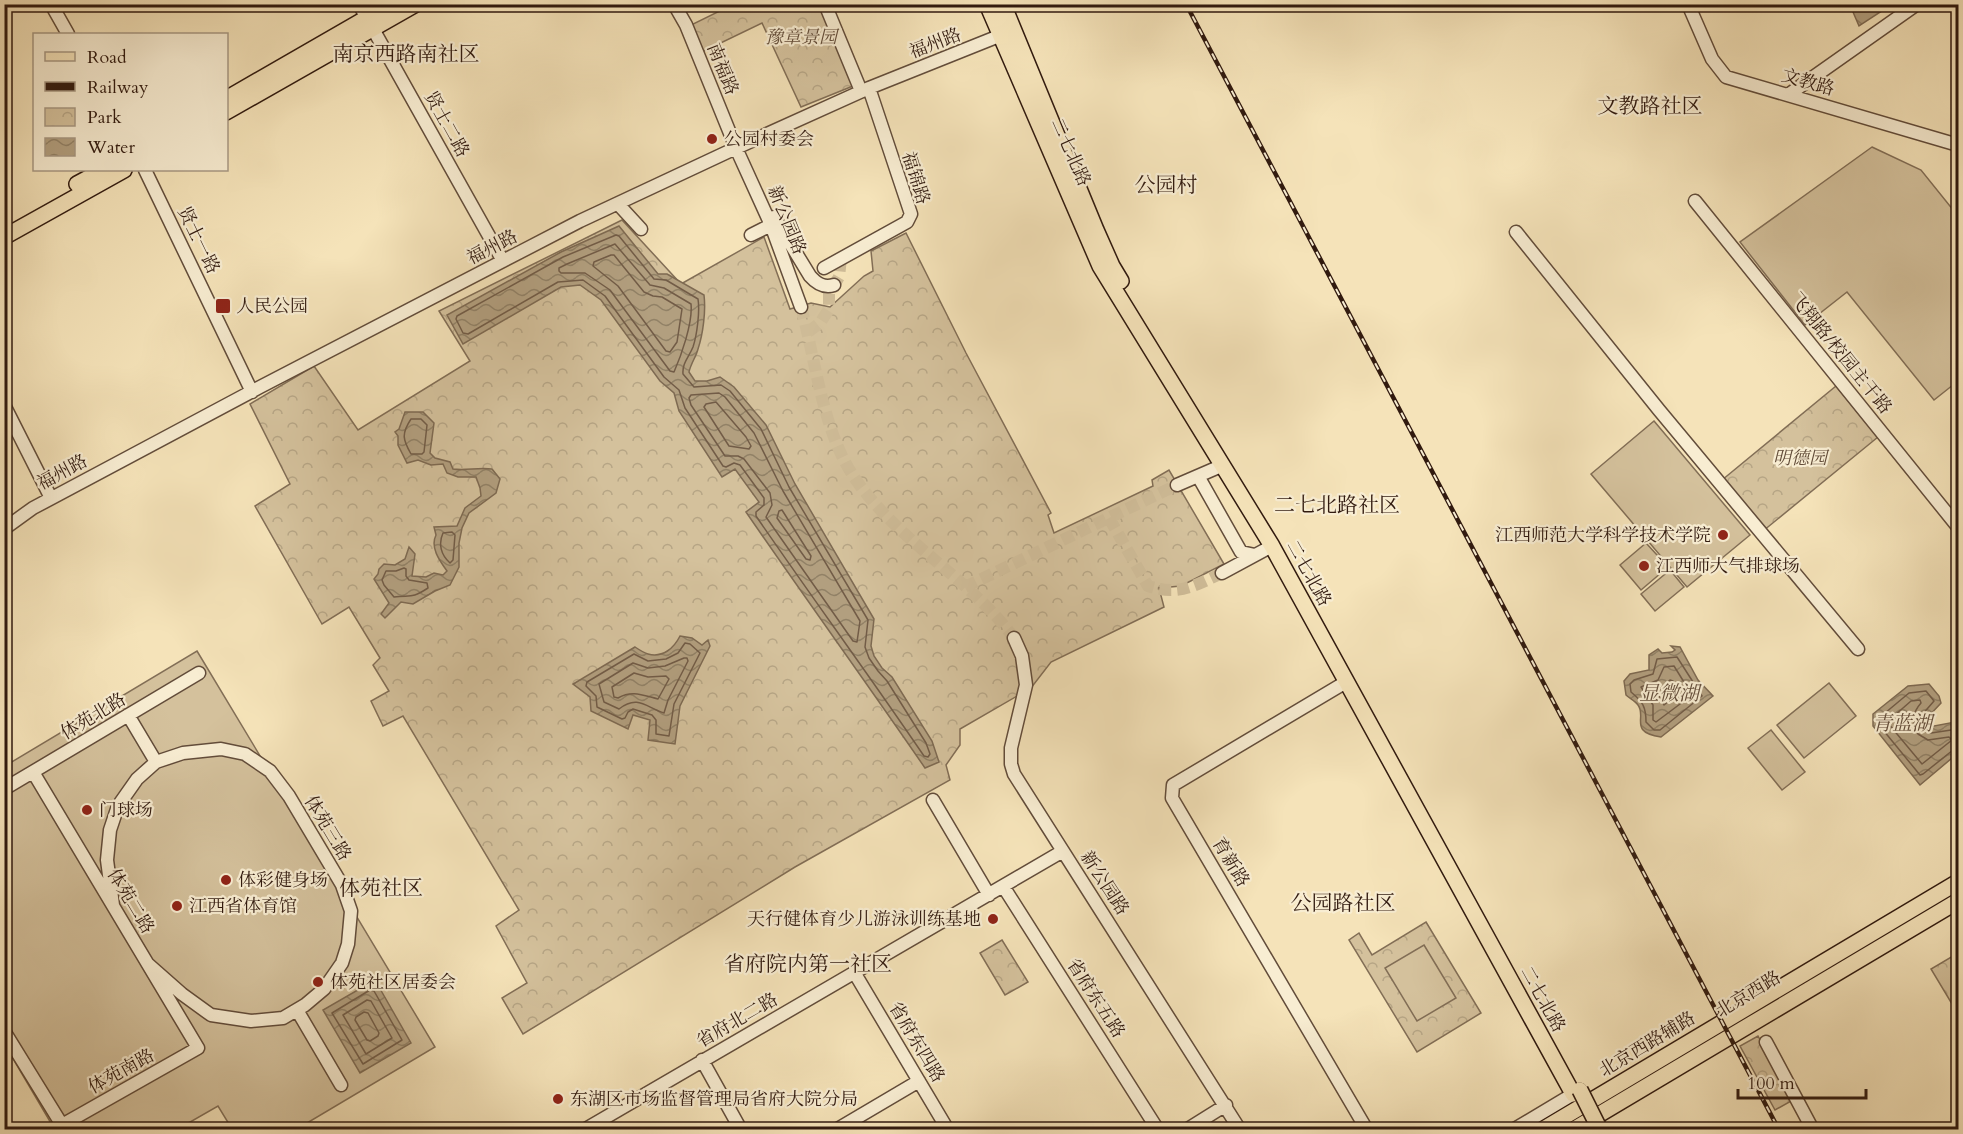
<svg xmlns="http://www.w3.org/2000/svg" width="1963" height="1134" font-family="Cardo,'Noto Serif SC',serif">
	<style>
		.park { fill: url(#park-crowns); stroke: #826e56; stroke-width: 1.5 }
		.pitch { fill: #d4c19c; stroke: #826e56; stroke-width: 1.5 }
		.water { fill: url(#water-waves); stroke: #7e6a52; stroke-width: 1.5 }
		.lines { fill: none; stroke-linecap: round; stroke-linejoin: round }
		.shore { stroke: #725c47; stroke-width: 1.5 }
		.minor-tunnel { stroke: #cebb97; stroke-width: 12; stroke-dasharray: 12 6; stroke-linecap: butt }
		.minor-casing { stroke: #624c3a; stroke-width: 15 }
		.major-casing { stroke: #311a0f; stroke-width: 18 }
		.minor { stroke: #f8edd2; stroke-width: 12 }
		.major { stroke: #f5e3b9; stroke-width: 15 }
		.rail-casing { stroke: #311a0f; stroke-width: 4.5 }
		.rail { stroke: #f8edd2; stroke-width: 2; stroke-dasharray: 7; stroke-linecap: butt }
		.major-bridge-casing { stroke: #311a0f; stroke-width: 18; stroke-linecap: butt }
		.major-bridge { stroke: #f5e3b9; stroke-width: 15 }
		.poi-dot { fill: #8f2418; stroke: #f8edd2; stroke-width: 2 }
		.labels { text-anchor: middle; stroke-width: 4.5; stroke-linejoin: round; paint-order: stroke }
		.park-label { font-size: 18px; font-style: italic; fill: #624c39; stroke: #f8edd2 }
		.street-label { font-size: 18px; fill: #311a0f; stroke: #f8edd2 }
		.poi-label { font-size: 18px; fill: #311a0f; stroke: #f8edd2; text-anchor: start }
		.water-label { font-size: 20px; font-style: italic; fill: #654f3c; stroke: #f8edd2 }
		.quarter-label { font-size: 21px; fill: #311a0f; stroke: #f8edd2 }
	</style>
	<defs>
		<pattern id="park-crowns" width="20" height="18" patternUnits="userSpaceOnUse" patternTransform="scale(1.5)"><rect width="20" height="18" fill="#d4c19c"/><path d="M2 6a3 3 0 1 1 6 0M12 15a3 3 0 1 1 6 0" fill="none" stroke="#b6a585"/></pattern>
		<pattern id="water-waves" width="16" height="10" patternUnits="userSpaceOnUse" patternTransform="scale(1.5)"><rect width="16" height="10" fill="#b29f7f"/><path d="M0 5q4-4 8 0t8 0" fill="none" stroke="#918166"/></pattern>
	</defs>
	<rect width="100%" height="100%" fill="#f5e3b9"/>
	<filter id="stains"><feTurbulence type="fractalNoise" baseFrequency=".00333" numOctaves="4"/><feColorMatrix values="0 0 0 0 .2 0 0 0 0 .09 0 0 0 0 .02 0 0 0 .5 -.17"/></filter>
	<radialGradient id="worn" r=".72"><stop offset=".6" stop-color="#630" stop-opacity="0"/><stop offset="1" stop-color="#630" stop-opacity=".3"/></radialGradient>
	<path class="park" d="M727,5H819L853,86L801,107L762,23L702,52L689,26L728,7Z
		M622,220L681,284L764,237L790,309L811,303L830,307L864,276L873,271L871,251L906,233L966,353L1051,513L1048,515L1054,533L1153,486L1152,480L1169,470L1224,564L1181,586L1159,588L1164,607L1051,662L1031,688L960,729V745L946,765L950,780L795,867L523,1034L502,998L527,983L496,926L519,910L403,716L383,726L371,701L389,691L373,665L380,658L349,607L322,624L255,506L290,484L250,404L314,366L358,430L470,361L439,311Z
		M1836,386L1878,437L1763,531L1722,480Z
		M1426,922L1481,1013L1417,1052L1349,940L1359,933L1372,955Z
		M1002,940L1028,982L1005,995L980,953Z
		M1958,953V1014L1931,969Z
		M1758,1036L1793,1100L1775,1110L1740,1046Z"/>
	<path class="pitch" d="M1872,147L1921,170L1958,216V381L1934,400L1847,292L1805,325L1740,242Z
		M1654,421L1750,535L1687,587L1591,474Z
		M1646,543L1668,567L1641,590L1620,565Z
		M1670,570L1684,587L1655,611L1641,594Z
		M197,651L435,1047L297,1129H232L218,1106L178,1129L55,1130L5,1045V766Z
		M1829,683L1856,716L1804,758L1777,725Z
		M1771,730L1805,772L1782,790L1748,748Z
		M1424,945L1456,998L1417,1021L1385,968Z"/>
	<path class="water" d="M1850,5H1891L1859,26Z
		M619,226L658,274H667L704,295C706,311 703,334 698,349C696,357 691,363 689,372L695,381H707L720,377L734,387L766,425L795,484L874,619L871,646L874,656L882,668L892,677L932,741L939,762L925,768C866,682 805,598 746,512L759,502L735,469L722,477L679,411L674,393L660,381L601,300L580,285L561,287L463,344L447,315L561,252Z
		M405,412H423L434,423L430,453L435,458L450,462L453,469C466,471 478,467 492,469L500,479L496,493L469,513L462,528L459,543V567L450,585L435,591L413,604L401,602L385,618L381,614L389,603L374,579L378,574L379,569L384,564L395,565L405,559L409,547L415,554L412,576L426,577L434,573L443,575L447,571C439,560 430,547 436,535L434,527L457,526L465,508L481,496L480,488L476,477H458L447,473L443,464L431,465L418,460L407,463L398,445V436L395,432L399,429Z
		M680,636L692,638L702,645L708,640L710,646L680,706L675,744L648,740L650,720L633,715L628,729L591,711L590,697L573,684L635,647C638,649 644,653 648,654C663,658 674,648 680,636Z
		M1671,646L1680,647L1698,680L1713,696L1661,737C1628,732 1647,717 1638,705C1635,701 1629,698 1626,695L1624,681L1630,674L1649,670V655L1658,649L1662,653L1672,652L1675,650Z
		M1929,684L1939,696L1941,703L1927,718L1929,727L1955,722L1958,728V753L1920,785L1873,726V714L1908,686Z
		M375,980L411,1043L360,1073L323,1010Z"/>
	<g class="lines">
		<path class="shore" d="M616,235L619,236L654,279L666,280L698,299C700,311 697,335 693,347C689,357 682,363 683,374L694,387L721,385L730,391L761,429L789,487L868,620L865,647L869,658L878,671L887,681L926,743L930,754L928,757L924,756C869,675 811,596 756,516V512L764,505V498L740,465L734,463L726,467L723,466L685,408L679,390L664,377L605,296L583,280L558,282L468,334L463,333L456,319L457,316L563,257Z
			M615,244L650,285L664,288L691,304C693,323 681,356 674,372L670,371L610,290L585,273H561L559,271V268L567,264Z
			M611,255H614L644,292L653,296L662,297L682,309L677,342L670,352L666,351L618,286L593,266L594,262Z
			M719,393L725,397L754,433L783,491L860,621L857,642L853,641L766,517L772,505L770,493L744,459L738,456H725L691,405L689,398L691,395Z
			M716,402L746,437L751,446L749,449L729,446L704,407L706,404Z
			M411,419H421L427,425L424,452L422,454H411C403,440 401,434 411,419Z
			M782,510L811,556L810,560L806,559L777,518L779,511Z
			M452,532L455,535L453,560L450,563C441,555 438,544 443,533Z
			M404,568L406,569V576L409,580L427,583L428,588C411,599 412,595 394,597L384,585L382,580L386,571H396Z
			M685,643L690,644L700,653L674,704L669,736L656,734V720L652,715L633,709L628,712L625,718L622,719L597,707L596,696L586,686L587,682L634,654L648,661L666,659L678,653Z
			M1677,657L1702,696L1660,730H1654L1646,722C1646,707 1643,702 1631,692L1630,684L1634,680L1653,674L1657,659Z
			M684,658H687L688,661L668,700L664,713C647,708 638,694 619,709L604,702L599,684L633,663L648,668L665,666Z
			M1674,666L1692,695L1656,722L1653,720V705L1641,687L1658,680L1664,667Z
			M634,673L648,677L666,676L669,679L658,699C642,695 632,690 618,698L614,697L612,687Z
			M1670,680L1673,681L1679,693L1664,705L1657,692Z
			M1920,700L1921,703C1912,713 1912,722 1918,734L1928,740L1949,737L1952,740L1922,764L1887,722L1911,701Z
			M1958,729L1931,733L1925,730L1921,716L1934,701L1926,691L1909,693L1879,718V725L1920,775L1923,774L1953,750L1958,748
			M370,990L374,991L402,1040L363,1064L332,1013Z
			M367,1000L371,1001L392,1038L366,1054L343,1015Z
			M364,1012L368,1013L379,1033L378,1036L370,1041L367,1040L355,1020L356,1017Z"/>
		<path class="minor-tunnel" d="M801,307C815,358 822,424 849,469C890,537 967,575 1014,638
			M808,332L820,323L829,309V294L839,277L841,258
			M1109,518L1148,586C1178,596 1194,586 1222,573
			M965,587L1177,485"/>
		<defs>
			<path id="minor" d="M51,4L68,34
				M359,4L503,261
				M674,4L686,25L736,148L771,225L801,307
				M825,4L861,91
				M1688,4L1712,59L1726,77L1958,145
				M1788,95L1917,4
				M145,170L252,392
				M1695,201L1958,527
				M618,204L641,229
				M774,217L810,276C817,284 824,288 834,285
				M1516,232L1659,410L1858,649
				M751,235L771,225
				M824,268L907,222L911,214L869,88
				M4,405L51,498
				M1198,476L1241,552L1255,555
				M1177,485L1221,466
				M4,529L33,508L260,387L580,221L736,148L869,88L1009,32
				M1222,573L1272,546
				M1014,638L1022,656L1026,685L1011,748V764L1014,774L1240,1130
				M1346,682L1173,785L1172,798L1367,1130
				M128,715L156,762
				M4,789L199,673
				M933,800L989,895
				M1003,886L1158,1130
				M113,905L107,860L110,830L118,806L137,779L156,762L183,753L221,749L245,754L270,771L289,796L342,885L351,911L348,944L342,963L324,989L305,1005L283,1018L251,1021L211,1015L182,994L148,964
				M854,972L948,1130
				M297,1010L341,1085
				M4,1031L62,1125L198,1048L33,772
				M1766,1042L1813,1130
				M702,1060L741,1130
				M584,1130L1063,851
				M836,1130L919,1081
				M1186,1130L1226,1105
				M1513,1130L1580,1090"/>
			<path id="major" d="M987,4L1100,266L1272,546L1573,1094
				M1003,4L1096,230L1112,266L1121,281
				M226,99L391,4
				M226,112L416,4
				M77,184L103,170
				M4,237L124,170
				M1542,1130L1958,882
				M1573,1130L1958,901"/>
		</defs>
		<use href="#minor" class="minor-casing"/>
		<use href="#major" class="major-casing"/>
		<use href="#minor" class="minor"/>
		<use href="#major" class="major"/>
		<defs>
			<path id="rail" d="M1186,4L1779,1130"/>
		</defs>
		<use href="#rail" class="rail-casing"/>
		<use href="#rail" class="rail"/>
		<defs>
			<path id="major-bridge" d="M1580,1090L1600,1130"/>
		</defs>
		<use href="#major-bridge" class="major-bridge-casing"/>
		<use href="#major-bridge" class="major-bridge"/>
	</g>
	<g class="poi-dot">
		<circle cx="712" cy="139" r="6"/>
		<rect x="215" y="298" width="16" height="16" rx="3"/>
		<circle cx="1723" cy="535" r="6"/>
		<circle cx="1644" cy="566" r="6"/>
		<circle cx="87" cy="810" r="6"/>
		<circle cx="226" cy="880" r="6"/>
		<circle cx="177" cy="906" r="6"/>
		<circle cx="993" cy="919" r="6"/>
		<circle cx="318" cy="982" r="6"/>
		<circle cx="558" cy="1099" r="6"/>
	</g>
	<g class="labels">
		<g class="park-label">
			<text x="801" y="43">豫章景园</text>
			<text x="1800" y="464">明德园</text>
		</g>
		<g class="street-label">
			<text transform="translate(935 43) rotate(-21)" y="6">福州路</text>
			<text transform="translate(723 69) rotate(68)" y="6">南福路</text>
			<text transform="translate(1808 82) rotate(16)" y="6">文教路</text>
			<text transform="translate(447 124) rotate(61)" y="6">贤士二路</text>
			<text transform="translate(1071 152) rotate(66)" y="6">二七北路</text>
			<text transform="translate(916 178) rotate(73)" y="6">福锦路</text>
			<text transform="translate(787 220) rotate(68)" y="6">新公园路</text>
			<text transform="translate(199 240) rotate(64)" y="6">贤士一路</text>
			<text transform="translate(492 247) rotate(-27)" y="6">福州路</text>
			<text transform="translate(1841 353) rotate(51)" y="6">飞翔路/校园主干路</text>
			<text transform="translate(62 472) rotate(-28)" y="6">福州路</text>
			<text transform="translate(1309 573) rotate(61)" y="6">二七北路</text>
			<text transform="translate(93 716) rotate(-31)" y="6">体苑北路</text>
			<text transform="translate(328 828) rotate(59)" y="6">体苑三路</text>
			<text transform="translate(1231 862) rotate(59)" y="6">育新路</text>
			<text transform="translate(1105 883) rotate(57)" y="6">新公园路</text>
			<text transform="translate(131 901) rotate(59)" y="6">体苑二路</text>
			<text transform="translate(1748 994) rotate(-31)" y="6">北京西路</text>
			<text transform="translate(1096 998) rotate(57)" y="6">省府东五路</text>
			<text transform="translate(1543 999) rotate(61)" y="6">二七北路</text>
			<text transform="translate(737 1020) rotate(-30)" y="6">省府北二路</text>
			<text transform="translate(917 1042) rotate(59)" y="6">省府东四路</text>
			<text transform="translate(1647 1044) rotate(-31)" y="6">北京西路辅路</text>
			<text transform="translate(121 1071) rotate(-29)" y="6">体苑南路</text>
		</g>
		<g class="poi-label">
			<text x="724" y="145">公园村委会</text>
			<text x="236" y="312">人民公园</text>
			<text x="1711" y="541" text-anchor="end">江西师范大学科学技术学院</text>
			<text x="1656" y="572">江西师大气排球场</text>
			<text x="99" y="816">门球场</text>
			<text x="238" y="886">体彩健身场</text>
			<text x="189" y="912">江西省体育馆</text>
			<text x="981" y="925" text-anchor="end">天行健体育少儿游泳训练基地</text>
			<text x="330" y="988">体苑社区居委会</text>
			<text x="570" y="1105">东湖区市场监督管理局省府大院分局</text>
		</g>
		<g class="water-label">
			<text x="1669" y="700">显微湖</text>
			<text x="1902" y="730">青蓝湖</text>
		</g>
		<g class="quarter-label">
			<text x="406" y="61">南京西路南社区</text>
			<text x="1650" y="113">文教路社区</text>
			<text x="1166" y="192">公园村</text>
			<text x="1337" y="512">二七北路社区</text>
			<text x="381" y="895">体苑社区</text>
			<text x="1343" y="910">公园路社区</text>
			<text x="808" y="971">省府院内第一社区</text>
		</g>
	</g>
	<rect width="1963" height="1134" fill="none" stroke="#f5e3b9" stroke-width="24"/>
	<rect x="6" y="6" width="1951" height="1122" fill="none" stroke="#311a0f" stroke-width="3"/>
	<rect x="12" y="12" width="1939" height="1110" fill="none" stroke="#311a0f" stroke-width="1.5"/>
	<rect x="33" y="33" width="195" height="138" fill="#f8edd2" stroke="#a89984" stroke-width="1.5"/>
	<rect x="45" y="52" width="30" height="9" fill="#f5e3b9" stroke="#a89984" stroke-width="1.5"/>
	<text x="87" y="63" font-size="18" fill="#311a0f">Road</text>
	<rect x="45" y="82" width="30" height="9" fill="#311a0f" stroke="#a89984" stroke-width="1.5"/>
	<text x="87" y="93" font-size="18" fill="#311a0f">Railway</text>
	<rect x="45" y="108" width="30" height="18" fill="url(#park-crowns)" stroke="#a89984" stroke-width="1.5"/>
	<text x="87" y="123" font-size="18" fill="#311a0f">Park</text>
	<rect x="45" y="138" width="30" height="18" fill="url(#water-waves)" stroke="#a89984" stroke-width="1.5"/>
	<text x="87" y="153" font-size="18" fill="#311a0f">Water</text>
	<path d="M1738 1089v9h128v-9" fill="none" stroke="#311a0f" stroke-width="3"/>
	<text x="1747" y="1089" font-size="18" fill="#311a0f" stroke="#f8edd2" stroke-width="4.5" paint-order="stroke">100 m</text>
	<rect width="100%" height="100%" filter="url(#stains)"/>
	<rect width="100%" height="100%" fill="url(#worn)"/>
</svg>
